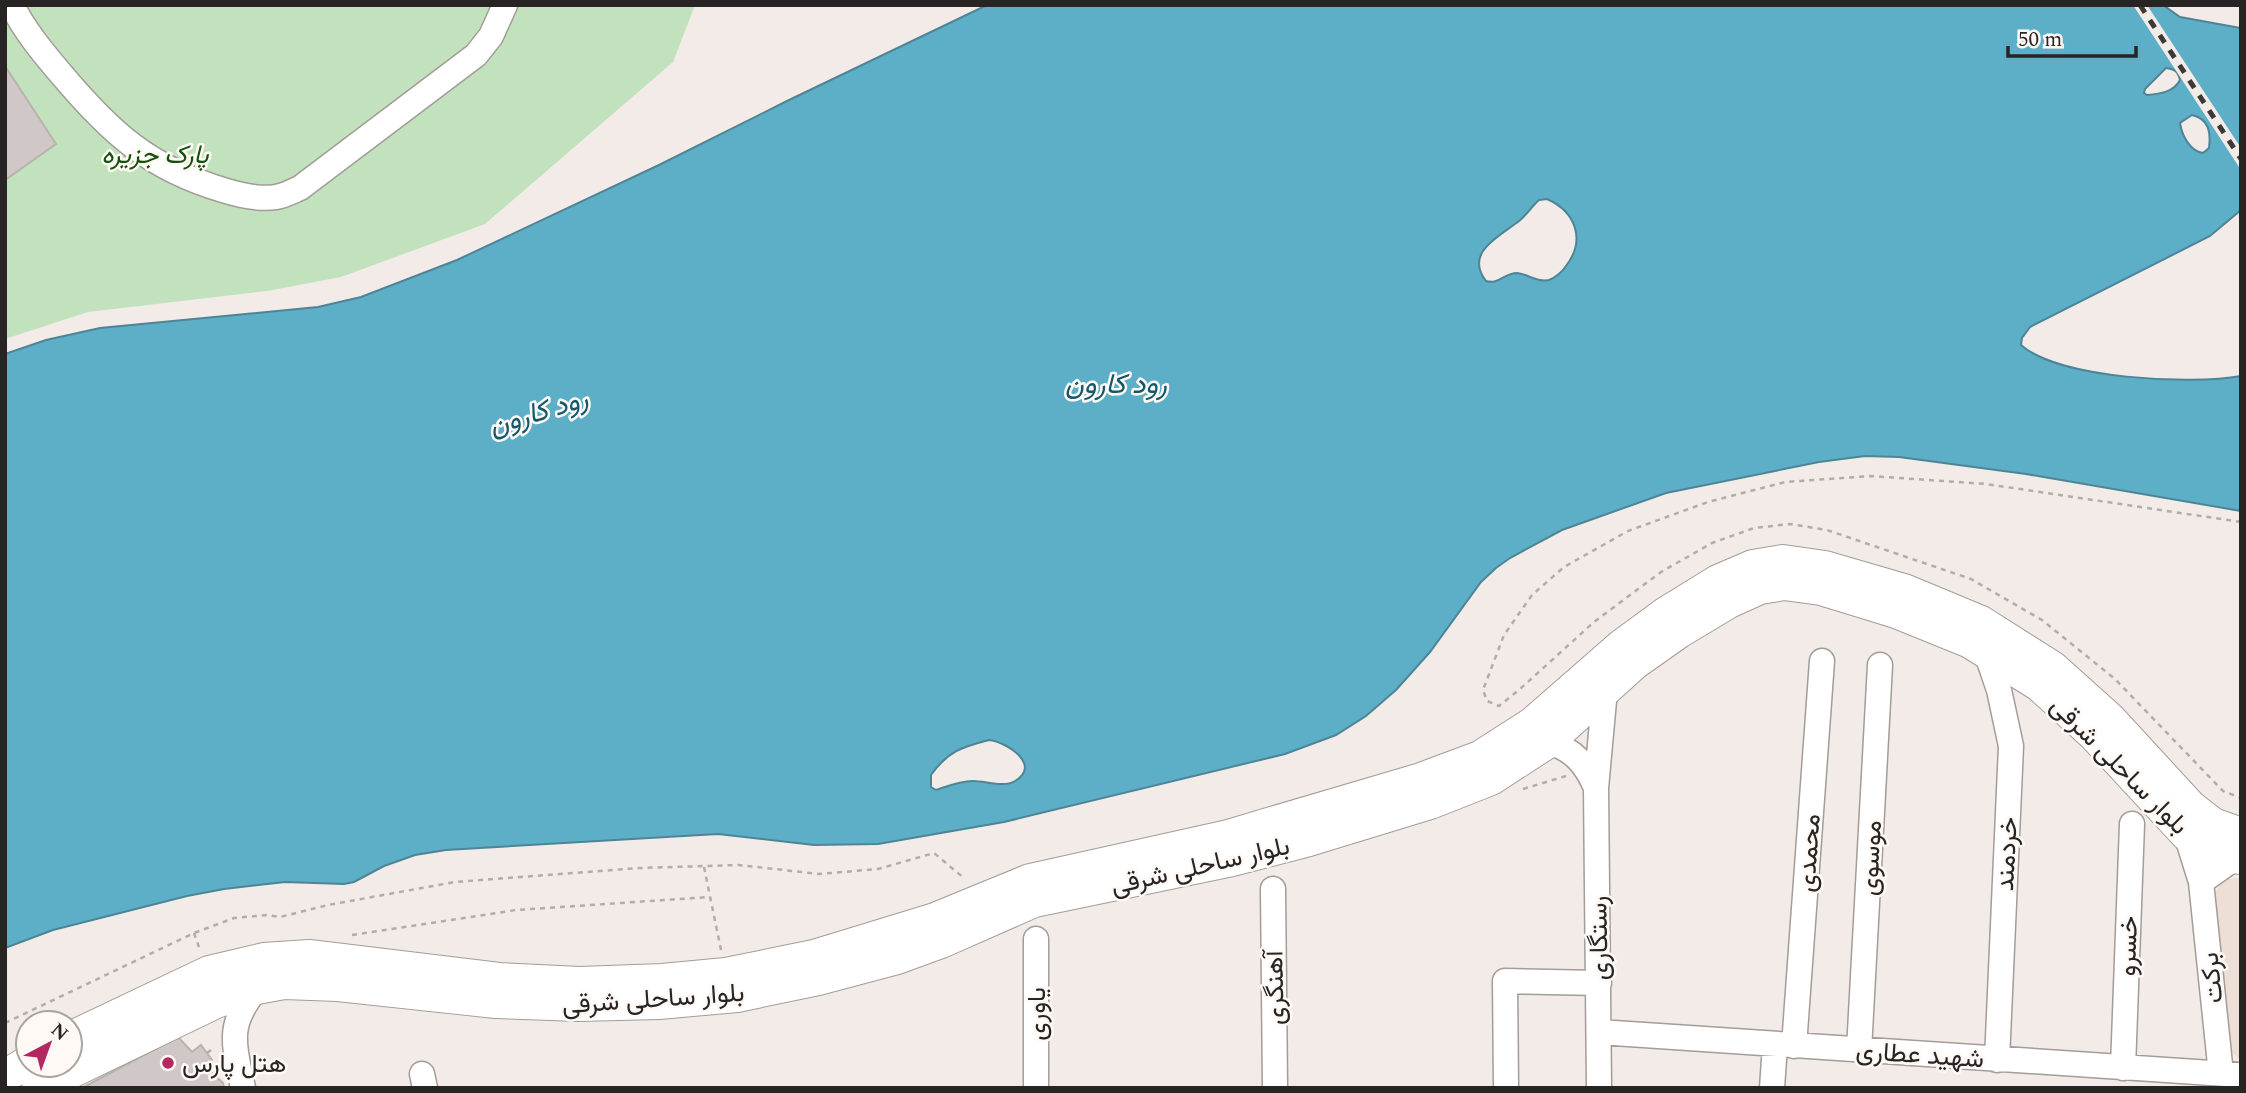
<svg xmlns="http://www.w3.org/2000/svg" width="2246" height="1093" font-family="Spectral,Vazirmatn,serif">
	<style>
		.built { fill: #edded6 }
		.green { fill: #c1e2bc }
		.water { fill: #5dafc8; stroke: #4d8596; stroke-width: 2; fill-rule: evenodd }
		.pier { fill: #f3ebe7 }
		.building { fill: #d0c7c7; stroke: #bab1b0; stroke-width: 2 }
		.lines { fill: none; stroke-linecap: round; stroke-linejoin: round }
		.minor-casing { stroke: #a39c98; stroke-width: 27 }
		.major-casing { stroke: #a39c98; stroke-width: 34 }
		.path { stroke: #b3adaa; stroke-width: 2.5; stroke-dasharray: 5 5; stroke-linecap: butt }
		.minor { stroke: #fff; stroke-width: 24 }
		.major { stroke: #fff; stroke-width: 32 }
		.rail { stroke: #3c3937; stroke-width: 5; stroke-dasharray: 9 9; stroke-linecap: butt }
		.poi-dot { fill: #b42862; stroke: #fff9f5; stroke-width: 2.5 }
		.labels { text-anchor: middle; stroke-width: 5; stroke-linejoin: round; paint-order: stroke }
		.park-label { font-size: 26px; font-style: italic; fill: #14520b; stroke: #fff9f5 }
		.street-label { font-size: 26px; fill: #272423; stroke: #fff9f5 }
		.poi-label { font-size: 26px; fill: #272423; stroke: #fff9f5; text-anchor: start }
		.water-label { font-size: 28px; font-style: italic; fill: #14586b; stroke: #fff9f5 }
	</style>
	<rect width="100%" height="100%" fill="#f3ebe7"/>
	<path class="built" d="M2241,878V1061L2231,1051L2212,898L2224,879Z"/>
	<path class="green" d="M5,5H695L673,62L485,224L341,277L267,291L88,312L5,339Z"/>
	<path class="water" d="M987,5H2163L2180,17L2241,28V210L2210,236L2030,327L2022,338L2021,345C2059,379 2191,385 2241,376V511L2026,474L1899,457L1865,456L1819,462L1666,493L1562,530L1510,558L1496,568L1481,582L1430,652L1396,690L1366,716L1336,735L1285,754L1004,822L878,844L814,845L718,834L446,850L415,855L384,866L354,882L344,884L285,882L224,889L187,896L53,930L5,948V354L46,340L100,328L318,307L361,297L457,260L659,165L787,101ZM2166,68C2175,69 2178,72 2180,80C2174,92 2160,94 2147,95L2144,93L2145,89ZM2192,115C2209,119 2211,132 2209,148L2203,153C2190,151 2182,136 2180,123ZM1547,199C1576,212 1586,240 1566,266C1562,272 1556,277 1549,280C1538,283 1528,274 1517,273C1504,273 1499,285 1486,281C1465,254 1496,238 1515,224C1525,218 1531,207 1539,200ZM989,740C1007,742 1042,765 1015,781C1004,788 986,781 973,781C960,781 948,786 936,790L931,787V775C948,751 962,747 989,740Z"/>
	<path class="pier" d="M2133,5H2147L2241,148V170Z"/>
	<path class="building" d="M5,66L56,144L5,180Z
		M178,1037L192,1052L201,1045L212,1060L205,1066L223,1083L224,1088H82Z"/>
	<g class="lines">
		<defs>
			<path id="minor" d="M12,5C24,30 44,54 62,75C110,132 149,168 223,190C239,195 258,200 276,197C284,196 293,191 300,188L476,55L491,36L505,5
				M1986,652L1999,690L2011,746L1997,1060
				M1548,742C1573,749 1586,764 1596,788
				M2186,834L2201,882L2235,858
				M2201,882L2221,1074
				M1273,889L1275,1088
				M1036,939V1088
				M1599,1032L2241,1075
				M1794,1046L1822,661
				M1859,1050L1880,665
				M2123,1068L2132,824
				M422,1074L425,1088
				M243,1088C234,1044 226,1025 257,988
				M1506,1088L1505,981L1599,983
				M1599,1088L1596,788L1605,690
				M1772,1088L1775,1045"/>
			<path id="major" d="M70,1038L209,972L264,959L309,956L499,979L580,983L662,980L726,974L814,956L935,919L1030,880L1228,836L1421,779L1480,757L1533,723L1621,646L1666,613L1718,581L1753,566L1783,561L1825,567L1904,590L1981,622L2052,667L2111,720L2191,807L2213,824L2241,834
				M5,1076L28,1062
				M38,1088L216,1002L257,988L284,983L338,985L496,1002L578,1005L659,1003L737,996L818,979L897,958L941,942L1034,901L1232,860L1309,840L1430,803L1491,779L1548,742L1635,663L1679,632L1729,602L1760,588L1784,584L1821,589L1896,612L1970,642L2039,685L2095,736L2186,834C2201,845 2221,857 2241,858"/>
		</defs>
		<use href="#minor" class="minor-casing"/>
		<use href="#major" class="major-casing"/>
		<path class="path" d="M2241,522L1986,484L1871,476L1785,482L1708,502L1628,531L1564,567L1532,595L1504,635L1483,690L1487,701L1499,706L1520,689L1594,622L1661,572L1712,543L1754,528L1790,524L1827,530L1971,579L2042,620L2115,679L2223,791L2241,798
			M1523,789L1566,776
			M704,867L721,950
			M194,933L200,950
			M352,935L516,910L710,897
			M5,1023L194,933L234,918L267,915L280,917L328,905L455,882L639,868L739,865L819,874L878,869L934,853L965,879
			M207,1053L215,1047"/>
		<use href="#minor" class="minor"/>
		<use href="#major" class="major"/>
		<path class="rail" d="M2140,5L2241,159"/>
	</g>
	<circle class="poi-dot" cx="168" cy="1063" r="7"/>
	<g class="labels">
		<g class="park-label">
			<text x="155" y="163">پارک جزیره</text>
		</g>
		<g class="street-label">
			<text transform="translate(2120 765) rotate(45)" y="9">بلوار ساحلی شرقی</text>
			<text transform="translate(1808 853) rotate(-86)" y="9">محمدی</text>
			<text transform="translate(2006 854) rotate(-87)" y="9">خردمند</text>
			<text transform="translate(1870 858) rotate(-87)" y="9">موسوی</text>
			<text transform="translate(1200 865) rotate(-13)" y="9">بلوار ساحلی شرقی</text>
			<text transform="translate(1598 938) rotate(-91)" y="9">رستگاری</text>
			<text transform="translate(2127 946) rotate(-88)" y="9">خسرو</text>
			<text transform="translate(2211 978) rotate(-96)" y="9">برکت</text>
			<text transform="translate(1274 988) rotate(-91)" y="9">آهنگری</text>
			<text transform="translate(653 998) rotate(-4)" y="9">بلوار ساحلی شرقی</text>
			<text transform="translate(1036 1014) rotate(-90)" y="9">یاوری</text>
			<text transform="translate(1920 1054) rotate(4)" y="9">شهید عطاری</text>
		</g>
		<g class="poi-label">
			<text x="182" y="1072">هتل پارس</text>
		</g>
		<g class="water-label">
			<text x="1116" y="393">رود کارون</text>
			<text transform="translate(538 411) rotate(-17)" y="10">رود کارون</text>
		</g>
	</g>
	<rect width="2246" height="1093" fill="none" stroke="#272423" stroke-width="14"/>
	<g transform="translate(49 1044) rotate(41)"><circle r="33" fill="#fff9f5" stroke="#a9a4a1" stroke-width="2"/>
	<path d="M0-5L12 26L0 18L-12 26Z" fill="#b42862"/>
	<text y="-10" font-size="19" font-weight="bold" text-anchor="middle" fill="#272423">N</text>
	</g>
	<path d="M2008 46v10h128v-10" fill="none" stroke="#272423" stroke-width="3.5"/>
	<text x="2018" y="46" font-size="21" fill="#272423" stroke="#fff9f5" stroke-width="5" paint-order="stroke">50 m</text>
</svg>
